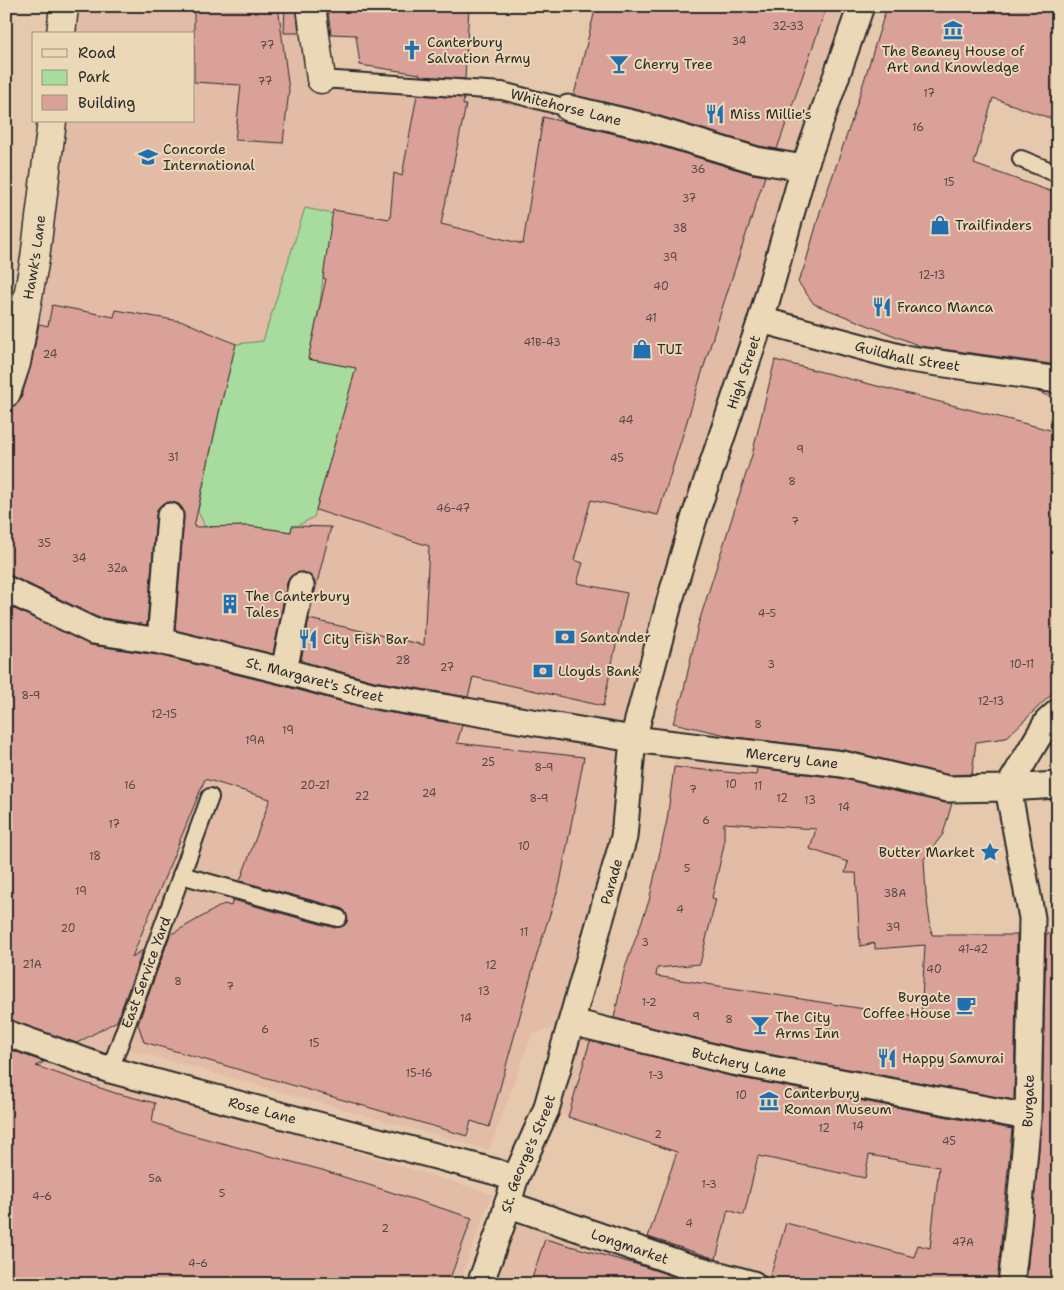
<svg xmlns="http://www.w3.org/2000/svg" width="1064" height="1290" font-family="'Shantell Sans',sans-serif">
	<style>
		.built { fill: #e2bca7 }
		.green { fill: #a8dc9e; stroke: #6a8464 }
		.building { fill: #daa199; stroke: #2b2b2b; fill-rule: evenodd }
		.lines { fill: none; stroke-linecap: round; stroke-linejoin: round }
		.service-casing { stroke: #2b2b2b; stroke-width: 20 }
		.pedestrian-casing { stroke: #2b2b2b; stroke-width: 29 }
		.minor-casing { stroke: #2b2b2b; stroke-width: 31 }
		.service { stroke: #ebd8b6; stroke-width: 16 }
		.pedestrian { stroke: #ebd8b6; stroke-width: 25 }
		.minor { stroke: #ebd8b6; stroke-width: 28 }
		.labels { text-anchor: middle; stroke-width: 4; stroke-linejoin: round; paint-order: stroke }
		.number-label { font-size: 11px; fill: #574846 }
		.poi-label { font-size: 14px; fill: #2b2b2b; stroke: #ebd8b6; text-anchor: start }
		.street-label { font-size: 14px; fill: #2b2b2b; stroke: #ebd8b6 }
	</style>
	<rect width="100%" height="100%" fill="#e6c8ad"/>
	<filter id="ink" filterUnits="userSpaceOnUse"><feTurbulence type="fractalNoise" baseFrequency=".02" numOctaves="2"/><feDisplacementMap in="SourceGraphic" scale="10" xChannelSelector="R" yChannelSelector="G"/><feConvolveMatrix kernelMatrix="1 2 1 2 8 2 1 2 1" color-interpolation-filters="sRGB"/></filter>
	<g filter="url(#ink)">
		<path class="built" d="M64,6H311L322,79L502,91L679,137L712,16L607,6H861L730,416L572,1022L1028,1117L1011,1284H480L507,1204L646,1251L650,1233L670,1175L673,1151L546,1110L571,1022L532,1034L489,1150L124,1048L104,1074L492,1194L459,1284H6V393L52,121H194V34H61Z
			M675,755L749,766L833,773L890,790L920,864L928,935H1002V964L1011,992L1007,1103L806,1070L613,1023L625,971L649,901L668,816Z"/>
		<path class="green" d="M305,208L333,214L323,278L320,304L308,359L356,368L314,517L297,526H292L291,532L249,526L205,527L198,511L220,408L236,344L263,341Z"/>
		<path class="building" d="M194,6H278L289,90L283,143L235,140L241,85L194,82Z
			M285,6H296L299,33H284Z
			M327,6H469L465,79L420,76V74L360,65L356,35L331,34Z
			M596,6H827L777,149L759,146L643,111L574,95Z
			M887,6H1058V121L993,98L974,164L1058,194V365L920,346L814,304L798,282L805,265L820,212L851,123Z
			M417,95L464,98L463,105H466L441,224L523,244L543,117L636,139L752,174L765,176L717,324L658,515L591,500L574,560L583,563L577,583L627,593L603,706L473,677L468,697L374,681L301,661L309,619L424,645L429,546L316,510L356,368L308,359L326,279L323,278L333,210L390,219L394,173L402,176Z
			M52,305L114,317L116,310L185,322L236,344L220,408L194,527L249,526L291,532L292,526L331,527L312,603L315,582L310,575L303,572L296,573L290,577L287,583L273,654L175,630L184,517L183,509L179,504L172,502L163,503L158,508L156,515L147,625L97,617L12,576L6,575V408L16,405L21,398L31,366L39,324L48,326Z
			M775,360L1058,432V688L1006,738L976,742L972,774L950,775L845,750L735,737L673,723L683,694L698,625L752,455Z
			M1036,391L1058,394V400Z
			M6,605L91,645L157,655L280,685L369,709L462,725L457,743L584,757L560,883L538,951L489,1127L471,1121L467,1136L144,1042L138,1024L170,935L224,904L231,906L233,900L335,928L345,925L348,920L345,911L341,908L240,881L270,799L205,779L132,957L143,950L117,1021L77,1043L6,1019Z
			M674,767L756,775L757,768L839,778L945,803H952L943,834L924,859L926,895L932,935H1017L1014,1100L736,1048L614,1018L624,971L649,901L667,820ZM724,823L816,829L810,849L848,862L845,873H856L860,946L875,943V949L925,945L921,1018L656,976L657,968L700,964L716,899L712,898L724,845Z
			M1046,934H1058V1284H1026L1042,1118Z
			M590,1041L730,1076L1012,1129L997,1284H768L786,1223L914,1257L918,1245L930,1248L939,1167L869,1155L865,1178L758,1156L744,1215L728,1210L716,1259L648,1237L677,1152L568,1117Z
			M6,1048L44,1062L36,1066L115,1093L155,1103L152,1122L181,1132L322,1170L472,1218L448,1284H6Z
			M545,1239L639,1265L697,1284H530Z"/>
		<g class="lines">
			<defs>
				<g id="service">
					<path d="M321,79L502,91L568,108"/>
					<path d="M1021,159L1058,174"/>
					<path d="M181,875L338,918"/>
					<path id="s1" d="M110,1070L210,797"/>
				</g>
				<g id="pedestrian">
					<path d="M568,108L640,125L756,160L804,168"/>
					<path id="s2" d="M761,320L903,358L1058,380"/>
					<path id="s3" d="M6,589L93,631L160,641L284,671L371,695L633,739L842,764L948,789L1008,788L1058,785"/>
					<path d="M160,641L170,516"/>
					<path d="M284,671L301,586"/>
					<path id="s4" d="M572,1022L733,1062L1028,1117"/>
					<path id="s5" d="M6,1033L110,1070L496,1172L515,1179"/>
					<path id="s6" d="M507,1204L687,1266L753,1284"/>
					<path id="s7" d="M480,1284L502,1224L515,1179L546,1110L624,837L633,739L670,600L694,519L761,320L804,168L861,6"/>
					<path id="s8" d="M1011,1284L1018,1226L1028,1117L1032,918L1008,788L1047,722L1058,712"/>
				</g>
				<g id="minor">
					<path d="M311,6L321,79"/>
					<path d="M61,34L64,6"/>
					<path id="s9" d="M6,393L16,363L35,258L52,121"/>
				</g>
			</defs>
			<use href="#service" class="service-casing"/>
			<use href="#pedestrian" class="pedestrian-casing"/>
			<use href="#minor" class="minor-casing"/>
			<use href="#service" class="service"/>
			<use href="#pedestrian" class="pedestrian"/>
			<use href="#minor" class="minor"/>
		</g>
	</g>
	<defs>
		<symbol id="museum-bare" viewBox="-9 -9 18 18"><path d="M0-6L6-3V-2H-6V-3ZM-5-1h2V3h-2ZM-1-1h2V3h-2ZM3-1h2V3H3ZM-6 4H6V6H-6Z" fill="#1f6fb2" stroke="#ebd8b6" stroke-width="2.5" paint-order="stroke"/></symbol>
		<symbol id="church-bare" viewBox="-9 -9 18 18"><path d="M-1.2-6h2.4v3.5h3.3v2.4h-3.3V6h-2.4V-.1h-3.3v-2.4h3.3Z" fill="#1f6fb2" stroke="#ebd8b6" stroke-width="2.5" paint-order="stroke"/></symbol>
		<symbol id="bar-bare" viewBox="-9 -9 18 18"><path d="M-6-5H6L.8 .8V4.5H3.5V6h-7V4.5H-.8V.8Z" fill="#1f6fb2" stroke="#ebd8b6" stroke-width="2.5" paint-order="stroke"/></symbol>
		<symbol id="restaurant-bare" viewBox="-9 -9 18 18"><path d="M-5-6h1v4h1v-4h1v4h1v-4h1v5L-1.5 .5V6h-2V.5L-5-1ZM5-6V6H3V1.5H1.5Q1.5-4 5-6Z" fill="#1f6fb2" stroke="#ebd8b6" stroke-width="2.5" paint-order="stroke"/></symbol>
		<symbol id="university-bare" viewBox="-9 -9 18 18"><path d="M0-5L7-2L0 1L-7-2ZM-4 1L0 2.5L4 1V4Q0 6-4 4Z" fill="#1f6fb2" stroke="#ebd8b6" stroke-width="2.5" paint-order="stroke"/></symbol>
		<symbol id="shop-bare" viewBox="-9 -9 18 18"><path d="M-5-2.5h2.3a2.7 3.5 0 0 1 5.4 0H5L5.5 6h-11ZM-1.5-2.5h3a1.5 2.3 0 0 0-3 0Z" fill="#1f6fb2" stroke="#ebd8b6" stroke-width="2.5" paint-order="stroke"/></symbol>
		<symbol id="building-bare" viewBox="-9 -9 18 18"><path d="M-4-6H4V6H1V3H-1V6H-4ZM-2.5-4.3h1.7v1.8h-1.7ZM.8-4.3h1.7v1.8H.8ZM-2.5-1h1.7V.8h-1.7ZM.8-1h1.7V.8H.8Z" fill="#1f6fb2" stroke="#ebd8b6" stroke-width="2.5" paint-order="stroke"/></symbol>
		<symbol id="bank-bare" viewBox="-9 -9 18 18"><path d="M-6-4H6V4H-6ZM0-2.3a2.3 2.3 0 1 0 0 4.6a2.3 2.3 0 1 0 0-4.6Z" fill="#1f6fb2" stroke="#ebd8b6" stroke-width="2.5" paint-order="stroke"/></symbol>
		<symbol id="sight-bare" viewBox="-9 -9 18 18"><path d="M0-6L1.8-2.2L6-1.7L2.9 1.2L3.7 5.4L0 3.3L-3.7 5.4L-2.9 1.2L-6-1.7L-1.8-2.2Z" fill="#1f6fb2" stroke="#ebd8b6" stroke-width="2.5" paint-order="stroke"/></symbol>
		<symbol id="cafe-bare" viewBox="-9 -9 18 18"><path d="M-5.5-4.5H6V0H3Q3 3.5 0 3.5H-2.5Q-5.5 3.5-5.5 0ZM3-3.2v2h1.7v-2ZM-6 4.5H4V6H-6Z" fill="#1f6fb2" stroke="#ebd8b6" stroke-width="2.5" paint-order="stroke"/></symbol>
	</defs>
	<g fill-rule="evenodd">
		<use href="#museum-bare" x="939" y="16" width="28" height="28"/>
		<use href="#church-bare" x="398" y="36" width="28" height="28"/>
		<use href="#bar-bare" x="605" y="50" width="28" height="28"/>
		<use href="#restaurant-bare" x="701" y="100" width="28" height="28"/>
		<use href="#university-bare" x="134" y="143" width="28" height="28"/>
		<use href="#shop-bare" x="926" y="211" width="28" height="28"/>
		<use href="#restaurant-bare" x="868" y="293" width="28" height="28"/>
		<use href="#shop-bare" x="628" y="335" width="28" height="28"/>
		<use href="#building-bare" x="216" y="590" width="28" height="28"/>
		<use href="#bank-bare" x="551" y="623" width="28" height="28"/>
		<use href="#restaurant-bare" x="294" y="625" width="28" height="28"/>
		<use href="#bank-bare" x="529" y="657" width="28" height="28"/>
		<use href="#sight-bare" x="976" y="838" width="28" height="28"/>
		<use href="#cafe-bare" x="952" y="991" width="28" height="28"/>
		<use href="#bar-bare" x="746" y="1011" width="28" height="28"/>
		<use href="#restaurant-bare" x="873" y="1044" width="28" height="28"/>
		<use href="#museum-bare" x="755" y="1087" width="28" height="28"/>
	</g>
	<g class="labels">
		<g class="number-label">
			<text x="788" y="30">32-33</text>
			<text x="739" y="45">34</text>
			<text x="267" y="49">77</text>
			<text x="265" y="85">77</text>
			<text x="929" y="97">17</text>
			<text x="918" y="131">16</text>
			<text x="698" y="173">36</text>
			<text x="949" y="186">15</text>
			<text x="689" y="202">37</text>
			<text x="680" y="232">38</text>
			<text x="670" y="261">39</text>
			<text x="932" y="279">12-13</text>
			<text x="661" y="290">40</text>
			<text x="651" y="322">41</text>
			<text x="542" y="346">41B-43</text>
			<text x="50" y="358">24</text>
			<text x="626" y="424">44</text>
			<text x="800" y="453">9</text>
			<text x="173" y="461">31</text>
			<text x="617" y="462">45</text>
			<text x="792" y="485">8</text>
			<text x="453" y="512">46-47</text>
			<text x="795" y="525">7</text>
			<text x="44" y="547">35</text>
			<text x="79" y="562">34</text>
			<text x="117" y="572">32a</text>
			<text x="767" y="617">4-5</text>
			<text x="403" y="664">28</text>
			<text x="771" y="668">3</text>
			<text x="1022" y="668">10-11</text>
			<text x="447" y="671">27</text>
			<text x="31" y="699">8-9</text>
			<text x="991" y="705">12-13</text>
			<text x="164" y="718">12-15</text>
			<text x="758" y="728">8</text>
			<text x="288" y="734">19</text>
			<text x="255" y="744">19A</text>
			<text x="488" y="766">25</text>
			<text x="544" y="771">8-9</text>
			<text x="731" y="788">10</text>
			<text x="130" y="789">16</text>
			<text x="315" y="789">20-21</text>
			<text x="758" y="790">11</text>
			<text x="693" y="793">7</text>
			<text x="429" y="797">24</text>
			<text x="362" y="800">22</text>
			<text x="539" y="802">8-9</text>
			<text x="782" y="802">12</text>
			<text x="810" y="804">13</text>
			<text x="844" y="811">14</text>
			<text x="706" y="824">6</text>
			<text x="114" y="828">17</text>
			<text x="524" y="850">10</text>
			<text x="95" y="860">18</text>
			<text x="687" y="872">5</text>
			<text x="81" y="895">19</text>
			<text x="895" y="897">38A</text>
			<text x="680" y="913">4</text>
			<text x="893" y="931">39</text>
			<text x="68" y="932">20</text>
			<text x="524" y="936">11</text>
			<text x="645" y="946">3</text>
			<text x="973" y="953">41-42</text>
			<text x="32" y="968">21A</text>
			<text x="491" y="969">12</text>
			<text x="934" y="973">40</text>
			<text x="178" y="985">8</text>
			<text x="230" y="990">7</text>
			<text x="484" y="995">13</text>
			<text x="649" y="1006">1-2</text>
			<text x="696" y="1020">9</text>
			<text x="466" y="1022">14</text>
			<text x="729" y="1023">8</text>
			<text x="265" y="1033">6</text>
			<text x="314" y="1047">15</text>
			<text x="419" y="1077">15-16</text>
			<text x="656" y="1079">1-3</text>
			<text x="741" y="1099">10</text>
			<text x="858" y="1130">14</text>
			<text x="824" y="1132">12</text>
			<text x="658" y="1138">2</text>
			<text x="949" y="1145">45</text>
			<text x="155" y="1182">5a</text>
			<text x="709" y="1188">1-3</text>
			<text x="222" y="1197">5</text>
			<text x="42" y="1200">4-6</text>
			<text x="689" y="1227">4</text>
			<text x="385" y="1232">2</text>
			<text x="963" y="1246">47A</text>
			<text x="198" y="1267">4-6</text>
		</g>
		<g class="poi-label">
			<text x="427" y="47">Canterbury<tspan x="427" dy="16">Salvation Army</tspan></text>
			<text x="953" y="56" text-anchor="middle">The Beaney House of<tspan x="953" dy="16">Art and Knowledge</tspan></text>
			<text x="634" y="69">Cherry Tree</text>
			<text x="730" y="119">Miss Millie's</text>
			<text x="163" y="154">Concorde<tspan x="163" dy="16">International</tspan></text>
			<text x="955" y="230">Trailfinders</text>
			<text x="897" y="312">Franco Manca</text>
			<text x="657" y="354">TUI</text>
			<text x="245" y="601">The Canterbury<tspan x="245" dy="16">Tales</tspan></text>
			<text x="580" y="642">Santander</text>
			<text x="323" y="644">City Fish Bar</text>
			<text x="558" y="676">Lloyds Bank</text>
			<text x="975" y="857" text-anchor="end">Butter Market</text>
			<text x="951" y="1002" text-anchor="end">Burgate<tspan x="951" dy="16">Coffee House</tspan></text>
			<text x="775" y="1022">The City<tspan x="775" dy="16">Arms Inn</tspan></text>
			<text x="902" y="1063">Happy Samurai</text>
			<text x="784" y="1098">Canterbury<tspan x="784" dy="16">Roman Museum</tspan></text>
		</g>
		<g class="street-label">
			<text transform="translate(566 107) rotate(14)" y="5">Whitehorse Lane</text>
			<text dy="5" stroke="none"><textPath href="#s9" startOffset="139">Hawk's Lane</textPath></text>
			<text dy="5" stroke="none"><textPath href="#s2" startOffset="151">Guildhall Street</textPath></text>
			<text dy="5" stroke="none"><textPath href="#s7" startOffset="952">High Street</textPath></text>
			<text dy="5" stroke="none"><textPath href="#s3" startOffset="324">St. Margaret's Street</textPath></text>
			<text dy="5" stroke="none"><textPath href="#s3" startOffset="808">Mercery Lane</textPath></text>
			<text dy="5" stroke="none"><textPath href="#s7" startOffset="424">Parade</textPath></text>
			<text dy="5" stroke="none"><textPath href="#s1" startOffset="104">East Service Yard</textPath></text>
			<text dy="5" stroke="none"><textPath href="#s4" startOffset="172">Butchery Lane</textPath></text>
			<text dy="5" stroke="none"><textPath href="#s8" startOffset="184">Burgate</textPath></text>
			<text dy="5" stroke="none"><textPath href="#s5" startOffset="268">Rose Lane</textPath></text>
			<text dy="5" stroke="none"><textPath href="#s7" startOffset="139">St. George's Street</textPath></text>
			<text dy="5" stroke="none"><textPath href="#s6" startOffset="130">Longmarket</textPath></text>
		</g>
	</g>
	<rect width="1064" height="1290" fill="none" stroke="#ebd8b6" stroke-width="25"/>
	<rect x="12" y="12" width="1039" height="1265" fill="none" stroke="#2b2b2b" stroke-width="2" filter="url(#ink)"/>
	<rect x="32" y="32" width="162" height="90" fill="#ebd8b6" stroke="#9e937e"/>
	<rect x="42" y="49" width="25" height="8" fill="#ebd8b6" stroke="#9e937e"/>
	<text x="78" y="58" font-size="15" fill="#2b2b2b">Road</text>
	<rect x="42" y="70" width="25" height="15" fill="#a8dc9e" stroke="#9e937e"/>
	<text x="78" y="82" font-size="15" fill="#2b2b2b">Park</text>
	<rect x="42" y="95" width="25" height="15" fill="#daa199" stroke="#9e937e"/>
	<text x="78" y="108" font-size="15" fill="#2b2b2b">Building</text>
</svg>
